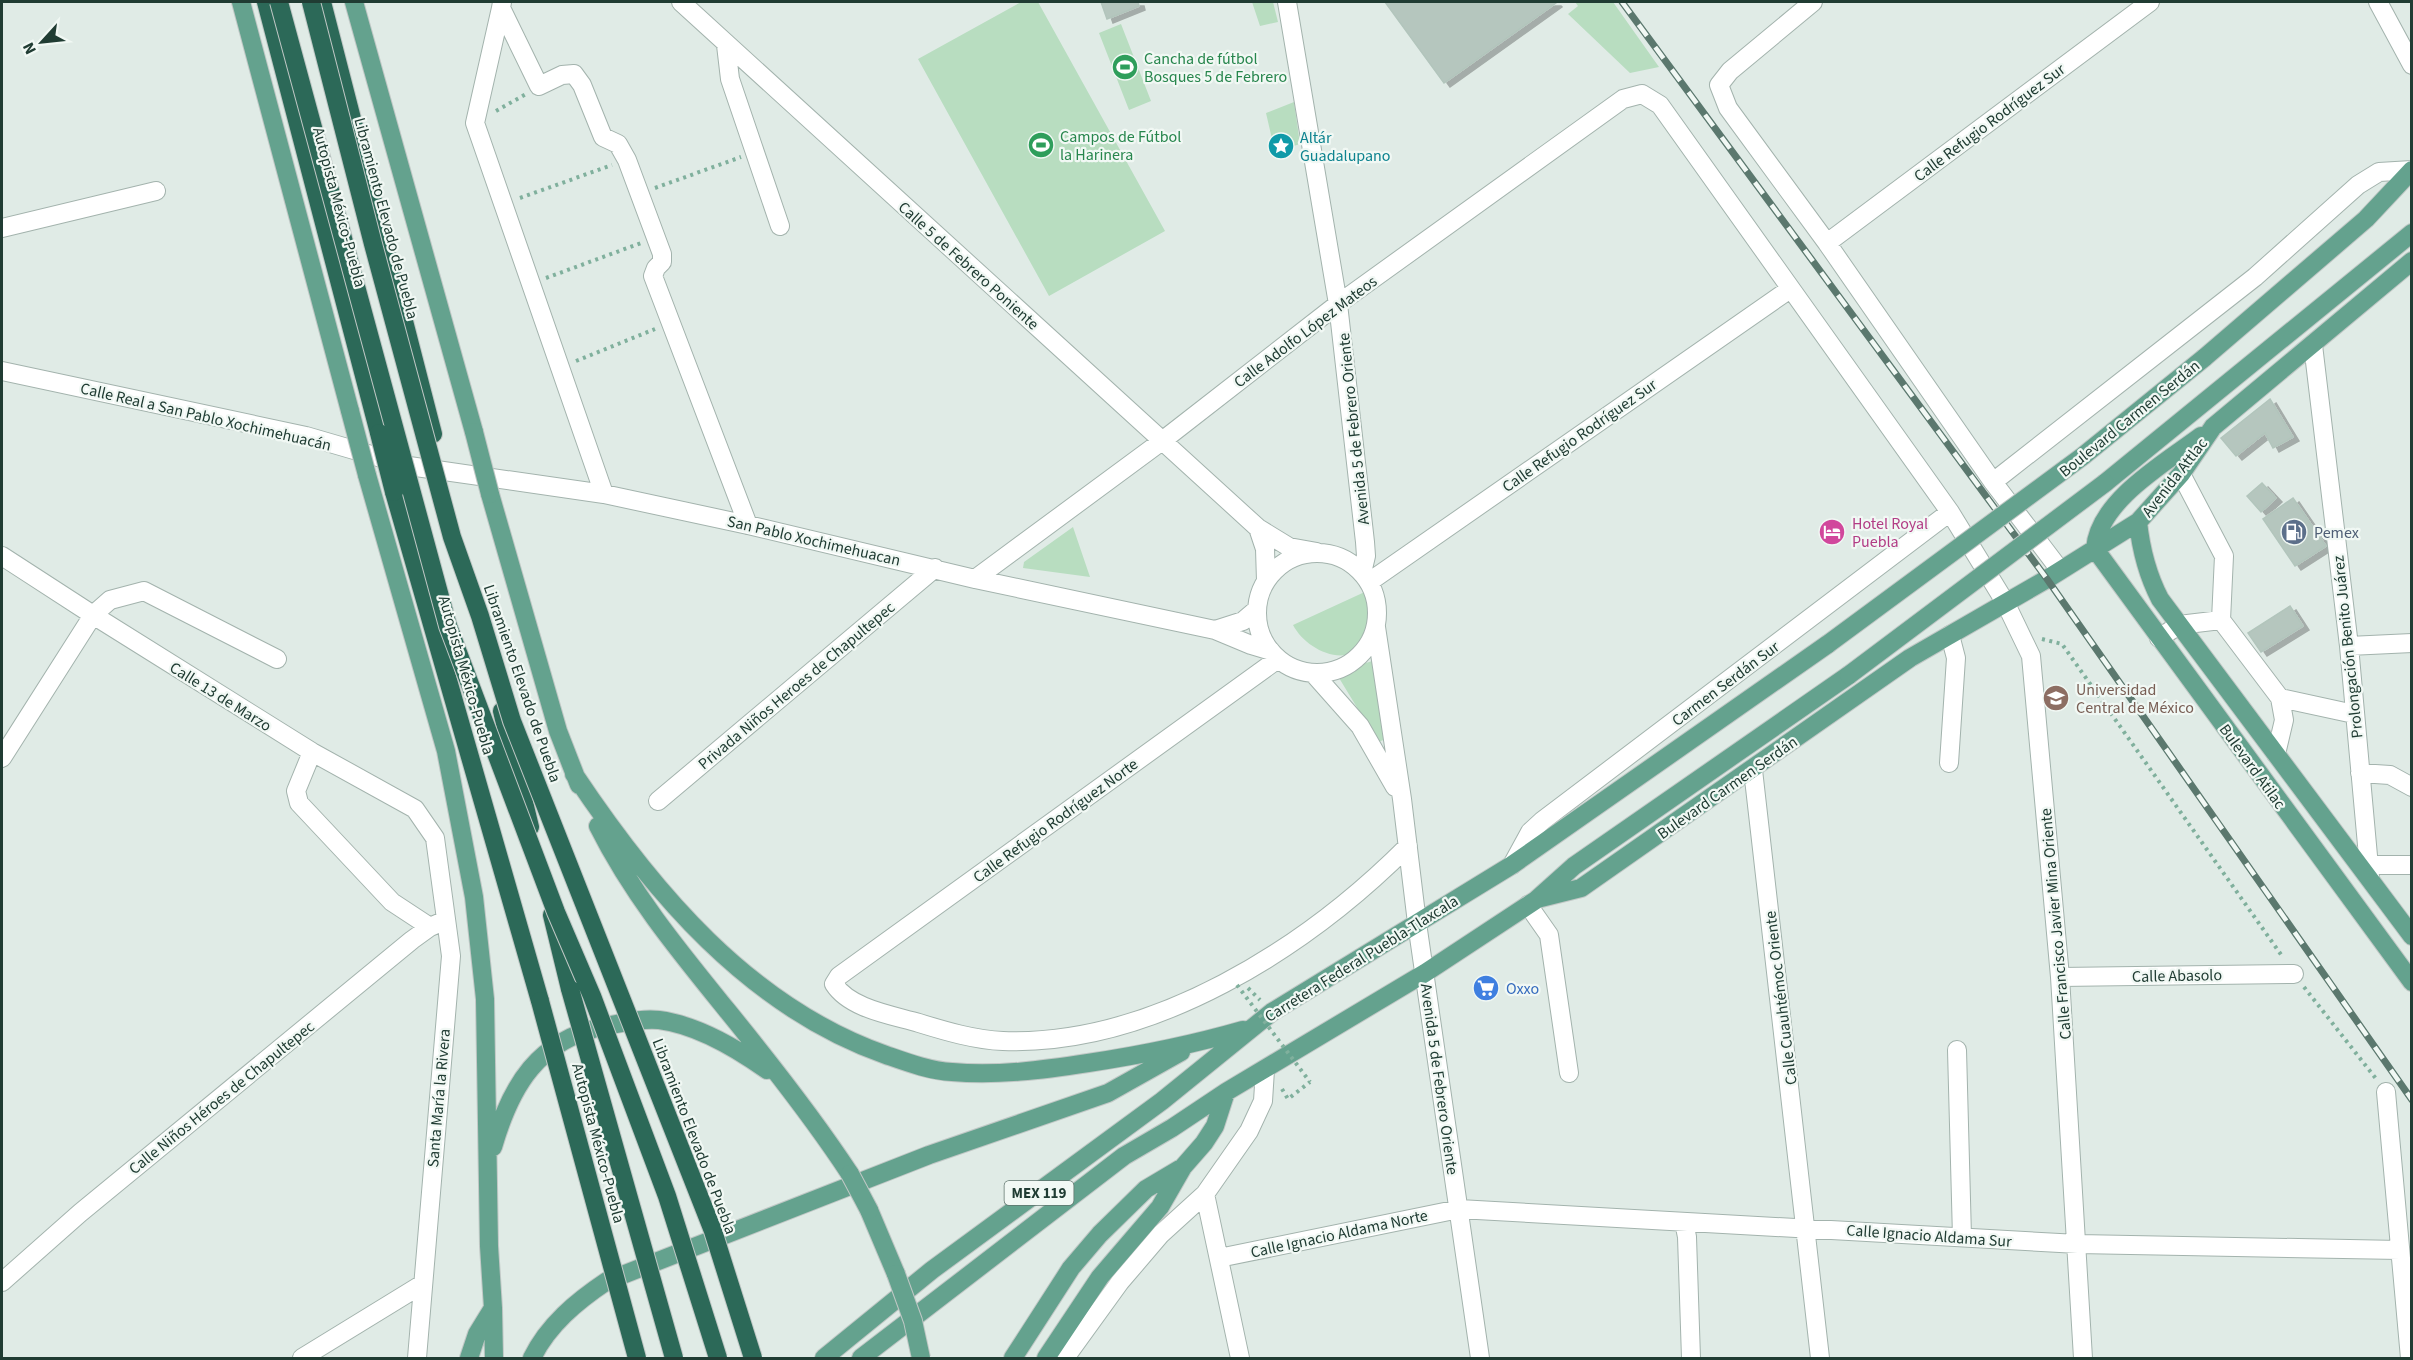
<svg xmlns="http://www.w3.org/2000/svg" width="2413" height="1360" font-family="'Source Sans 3',sans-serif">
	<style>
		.green { fill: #b8ddc0 }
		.building { fill: #b5c6be; stroke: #b2c5bc; stroke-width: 1.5; filter: url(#shadow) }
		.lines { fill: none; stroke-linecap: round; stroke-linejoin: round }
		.minor-casing { stroke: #a3b3ad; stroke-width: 20 }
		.major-casing { stroke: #c1c8c6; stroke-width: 20 }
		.highway-casing { stroke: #c1c8c6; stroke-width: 20 }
		.path { stroke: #80b09d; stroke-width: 4; stroke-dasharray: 3 4.5; stroke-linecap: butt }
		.minor { stroke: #fff; stroke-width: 18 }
		.major { stroke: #64a28e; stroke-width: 18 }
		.highway { stroke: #2c6958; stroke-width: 18 }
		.rail-casing { stroke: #5b786e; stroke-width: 7 }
		.rail { stroke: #f1f8f4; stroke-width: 4.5; stroke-dasharray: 14; stroke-linecap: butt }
		.major-bridge-casing { stroke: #c1c8c6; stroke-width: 20; stroke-linecap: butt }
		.highway-bridge-casing { stroke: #c1c8c6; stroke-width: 20; stroke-linecap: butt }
		.path-bridge { stroke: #80b09d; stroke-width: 4; stroke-dasharray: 3 4.5; stroke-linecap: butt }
		.major-bridge { stroke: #64a28e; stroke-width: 18 }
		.highway-bridge { stroke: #2c6958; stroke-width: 18 }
		.labels { text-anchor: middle; stroke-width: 4.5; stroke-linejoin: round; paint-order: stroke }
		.shield { fill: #f1f8f4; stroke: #5f746d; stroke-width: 1.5 }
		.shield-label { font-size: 15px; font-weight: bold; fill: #203c33 }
		.leisure-label { font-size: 16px; fill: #27864d; stroke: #f1f8f4; text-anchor: start }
		.street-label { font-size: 16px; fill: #203c33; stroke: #f1f8f4 }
		.culture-label { font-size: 16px; fill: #0d838f; stroke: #f1f8f4; text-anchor: start }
		.hotel-label { font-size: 16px; fill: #b23c85; stroke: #f1f8f4; text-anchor: start }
		.service-label { font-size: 16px; fill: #4e5e75; stroke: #f1f8f4; text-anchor: start }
		.education-label { font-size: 16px; fill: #785e54; stroke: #f1f8f4; text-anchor: start }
		.shop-label { font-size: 16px; fill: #366cbe; stroke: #f1f8f4; text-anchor: start }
	</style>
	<defs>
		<filter id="shadow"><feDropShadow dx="6" dy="4" stdDeviation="0" flood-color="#0004"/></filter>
	</defs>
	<rect width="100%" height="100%" fill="#e0ebe6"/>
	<path class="green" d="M1021,2H1038L1165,231L1049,296L918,59Z
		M1252,2H1273L1278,22L1260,26Z
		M1575,2H1613L1659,67L1630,73L1568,14L1578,6Z
		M1121,24L1151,101L1129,110L1099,33Z
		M1294,102L1300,144L1275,152L1266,113Z
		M1073,527L1090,577L1023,568L1024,562Z
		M1369,590C1375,607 1378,638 1359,650C1336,665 1304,646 1293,625Z
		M1378,659L1389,738L1378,742L1336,673Z"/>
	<path class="building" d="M1101,2H1138L1139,6L1107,19Z
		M1385,2H1555L1556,3L1444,83Z
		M2270,399L2293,437L2273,448L2265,433L2236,456L2221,438Z
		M2262,483L2276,498L2261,512L2247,496Z
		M2293,498L2326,546L2295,566L2263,519Z
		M2290,606L2303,626L2261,652L2248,633Z"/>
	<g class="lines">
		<defs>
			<path id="minor" d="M502,2L501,8L539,86L562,75L574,74L582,85L603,137L618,144L627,160L662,254V262L656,268L653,276L748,525
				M681,2L1258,528L1289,547L1317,552
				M1287,2L1338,304L1365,542L1366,556L1362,573
				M1813,2L1730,71L1719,85L1728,108L1827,243L1993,482L2060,570
				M2378,2L2412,65
				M501,8L475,123L604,494
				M726,45L730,79L780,226
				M2,228L156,191
				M1827,243L2150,2
				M2313,345L2349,646L2370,878
				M2,371L306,436L409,466L604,494L748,525L975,579L1215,630L1251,645L1271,651
				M2181,474L2224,556L2221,620
				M1993,482L2255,277L2358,185L2379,172L2412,170
				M1258,528L1265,549L1266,581
				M1257 613a60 60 0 1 1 120 0a60 60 0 1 1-120 0Z
				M2,556L93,615L312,752L415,809L435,838L451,956L417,1358
				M975,579L1162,441L1338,304L1623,99L1642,94L1660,105L1950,512L2005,602L2031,656L2060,977L2083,1358
				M1369,582L1790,289
				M1376,627L1402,799L1417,923L1480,1358
				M1215,630L1243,621L1257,609
				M2159,638L2179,625L2221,620L2280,698L2284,720L2276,754
				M2349,646L2412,643
				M1278,659L839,976L834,984C850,1009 892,1015 919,1023C945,1031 975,1040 1003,1041C1153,1046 1306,948 1408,846
				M1313,673L1360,726L1395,787
				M2280,698L2354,714
				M312,752L296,791L299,803L392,902L430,927
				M2,758L93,615L110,600L144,591L277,659
				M1949,763L1956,658L1950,635
				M1753,770L1820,1358
				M2360,773L2390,775L2412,787
				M658,801L935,568
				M1512,865L1530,832L1542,821L1950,512
				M2369,865H2412
				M1528,905L1549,935L1569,1073
				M2060,977L2294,974
				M1957,1050L1962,1237
				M2386,1092L2410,1358
				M1205,1194L1240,1358
				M1684,1222L1687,1237L1691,1358
				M1219,1258L1459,1209L2078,1244L2400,1250
				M2,1282L80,1213L412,940L430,927L446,920
				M302,1358L421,1285
				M1065,1358L1120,1282L1161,1234L1205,1194L1249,1131L1263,1101L1265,1070"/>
			<path id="major" d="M241,2L350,411
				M354,2L474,432
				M2204,358L2366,219L2412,170
				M367,475L446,751L474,897L485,999L489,1246L493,1308L494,1358
				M2105,483L2412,233
				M490,494L558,731L579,785
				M2138,522C2141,550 2147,574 2160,599L2412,936
				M2095,549L2412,982
				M2095,549C2098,501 2165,463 2201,436
				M574,774C652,891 749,1007 886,1055C906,1062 930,1071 952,1072C997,1076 1043,1070 1088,1063C1141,1055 1191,1045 1243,1030
				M598,826C632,894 679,951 726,1009C770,1063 812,1116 850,1174
				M1541,898L1581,888L1910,658L2047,579L2138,522L2181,474L2213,427L2412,261
				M493,1147C511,1085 538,1040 605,1026C623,1023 641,1018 659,1020C698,1025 736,1048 767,1070
				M869,1210L896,1274
				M469,1358L477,1334L493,1308
				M532,1358C548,1325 577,1301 607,1281L929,1155L1108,1093L1181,1052
				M824,1358L932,1270L1162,1101L1272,1012L1512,865L1828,644
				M861,1358L1124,1156L1172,1128L1226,1092L1425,973L1536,900L1574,866L1849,675
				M1013,1358L1071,1268L1100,1234L1146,1189L1183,1167
				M1046,1358L1100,1277L1160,1207L1183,1167L1204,1143L1215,1126L1226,1092"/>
			<path id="highway" d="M266,2L379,433
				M322,2L433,434
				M394,492L540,1001
				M502,711L530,827
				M552,915L570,989"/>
		</defs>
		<use href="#minor" class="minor-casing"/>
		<use href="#major" class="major-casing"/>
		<use href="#highway" class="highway-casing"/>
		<path class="path" d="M496,111L526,94
			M655,188L741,157
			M520,198L612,165
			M546,278L641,243
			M576,361L655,329
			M2042,639L2062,644L2282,956
			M2304,987L2377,1080
			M1248,988L1260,1000
			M1282,1089L1288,1099L1310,1082"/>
		<use href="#minor" class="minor"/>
		<use href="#major" class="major"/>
		<use href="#highway" class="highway"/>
		<defs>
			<path id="rail" d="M1622,2L2047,579L2412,1100"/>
		</defs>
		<use href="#rail" class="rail-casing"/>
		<use href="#rail" class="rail"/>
		<defs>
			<path id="major-bridge" d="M350,411L367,475
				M474,432L490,494
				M1828,644L2083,456L2204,358
				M1849,675L2105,483
				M850,1174L869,1210
				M896,1274L913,1321L921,1358"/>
			<path id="highway-bridge" d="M279,2L448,626L556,912L592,996L667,1196L718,1358
				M311,2L373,244L452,537L480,616L512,721L713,1231L753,1358
				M379,433L394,492
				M570,989L674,1358
				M540,1001L637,1358"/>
		</defs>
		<use href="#major-bridge" class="major-bridge-casing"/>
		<use href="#highway-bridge" class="highway-bridge-casing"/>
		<path class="path-bridge" d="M1237,985L1310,1082"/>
		<use href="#major-bridge" class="major-bridge"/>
		<use href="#highway-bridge" class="highway-bridge"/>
	</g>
	<defs>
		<symbol id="stadium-disc" viewBox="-11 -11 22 22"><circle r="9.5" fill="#2e9e5b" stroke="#f1f8f4"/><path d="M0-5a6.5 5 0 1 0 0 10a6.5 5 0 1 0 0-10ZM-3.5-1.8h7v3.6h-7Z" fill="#fff"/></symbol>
		<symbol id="sight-disc" viewBox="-11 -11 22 22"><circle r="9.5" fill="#0f9aa8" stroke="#f1f8f4"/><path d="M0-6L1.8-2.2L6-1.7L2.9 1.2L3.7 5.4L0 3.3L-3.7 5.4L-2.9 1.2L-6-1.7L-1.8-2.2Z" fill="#fff"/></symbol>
		<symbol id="hotel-disc" viewBox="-11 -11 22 22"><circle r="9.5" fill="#d1479c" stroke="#f1f8f4"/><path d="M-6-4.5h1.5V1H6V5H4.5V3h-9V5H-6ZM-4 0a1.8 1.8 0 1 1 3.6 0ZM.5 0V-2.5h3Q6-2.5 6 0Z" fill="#fff"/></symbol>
		<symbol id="fuel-disc" viewBox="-11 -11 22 22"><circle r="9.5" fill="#5c6f8a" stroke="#f1f8f4"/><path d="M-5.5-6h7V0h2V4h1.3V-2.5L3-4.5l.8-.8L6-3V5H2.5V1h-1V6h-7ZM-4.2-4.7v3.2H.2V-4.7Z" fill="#fff"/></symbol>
		<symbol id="university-disc" viewBox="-11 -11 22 22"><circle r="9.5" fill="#8d6e63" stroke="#f1f8f4"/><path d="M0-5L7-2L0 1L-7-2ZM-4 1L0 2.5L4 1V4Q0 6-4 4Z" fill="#fff"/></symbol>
		<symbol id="supermarket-disc" viewBox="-11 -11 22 22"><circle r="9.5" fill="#3f7fe0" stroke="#f1f8f4"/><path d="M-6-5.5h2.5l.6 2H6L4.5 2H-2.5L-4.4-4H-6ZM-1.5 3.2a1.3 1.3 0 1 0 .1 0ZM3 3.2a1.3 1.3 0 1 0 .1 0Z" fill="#fff"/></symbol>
	</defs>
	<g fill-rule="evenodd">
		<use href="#stadium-disc" x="1110" y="52" width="30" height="30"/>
		<use href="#stadium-disc" x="1026" y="130" width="30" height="30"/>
		<use href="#sight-disc" x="1266" y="131" width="30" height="30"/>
		<use href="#hotel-disc" x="1817" y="517" width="30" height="30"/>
		<use href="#fuel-disc" x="2279" y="517" width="30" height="30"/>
		<use href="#university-disc" x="2041" y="683" width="30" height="30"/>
		<use href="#supermarket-disc" x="1471" y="973" width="30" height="30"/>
	</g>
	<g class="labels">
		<rect class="shield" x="1004.5" y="1181" width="69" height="24" rx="4.5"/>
		<g class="shield-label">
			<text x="1039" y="1198">MEX 119</text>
		</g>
		<g class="leisure-label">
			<text x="1144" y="64">Cancha de fútbol<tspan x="1144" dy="18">Bosques 5 de Febrero</tspan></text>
			<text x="1060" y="142">Campos de Fútbol<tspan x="1060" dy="18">la Harinera</tspan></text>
		</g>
		<g class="street-label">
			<text transform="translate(1989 122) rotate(-37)" y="6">Calle Refugio Rodríguez Sur</text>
			<text transform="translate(340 207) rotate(75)" y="6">Autopista México-Puebla</text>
			<text transform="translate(387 218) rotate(75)" y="6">Libramiento Elevado de Puebla</text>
			<text transform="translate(969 265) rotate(42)" y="6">Calle 5 de Febrero Poniente</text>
			<text transform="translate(1305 331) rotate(-37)" y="6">Calle Adolfo López Mateos</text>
			<text transform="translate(206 416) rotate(13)" y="6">Calle Real a San Pablo Xochimehuacán</text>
			<text transform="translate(2129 418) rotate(-39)" y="6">Boulevard Carmen Serdán</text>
			<text transform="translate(1353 429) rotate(-96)" y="6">Avenida 5 de Febrero Oriente</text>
			<text transform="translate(1579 435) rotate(-35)" y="6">Calle Refugio Rodríguez Sur</text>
			<text transform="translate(2174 477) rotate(-52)" y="6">Avenida Attlac</text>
			<text transform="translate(814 540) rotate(13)" y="6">San Pablo Xochimehuacan</text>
			<text transform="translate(2347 647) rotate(-96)" y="6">Prolongación Benito Juárez</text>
			<text transform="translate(467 675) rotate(74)" y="6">Autopista México-Puebla</text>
			<text transform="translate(523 683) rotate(71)" y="6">Libramiento Elevado de Puebla</text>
			<text transform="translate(1725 683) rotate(-37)" y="6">Carmen Serdán Sur</text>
			<text transform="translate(796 685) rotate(-40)" y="6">Privada Niños Heroes de Chapultepec</text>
			<text transform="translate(221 696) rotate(32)" y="6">Calle 13 de Marzo</text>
			<text transform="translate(2253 766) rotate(54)" y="6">Bulevard Atilac</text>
			<text transform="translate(1727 787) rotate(-35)" y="6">Bulevard Carmen Serdán</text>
			<text transform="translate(1055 820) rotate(-36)" y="6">Calle Refugio Rodríguez Norte</text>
			<text transform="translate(2055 924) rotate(-95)" y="6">Calle Francisco Javier Mina Oriente</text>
			<text transform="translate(1361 958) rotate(-32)" y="6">Carretera Federal Puebla-Tlaxcala</text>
			<text transform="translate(2177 975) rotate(-1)" y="6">Calle Abasolo</text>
			<text transform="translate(1780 998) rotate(-97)" y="6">Calle Cuauhtémoc Oriente</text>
			<text transform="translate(1440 1079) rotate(82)" y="6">Avenida 5 de Febrero Oriente</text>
			<text transform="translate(221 1097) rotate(-39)" y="6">Calle Niños Héroes de Chapultepec</text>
			<text transform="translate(438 1098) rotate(-85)" y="6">Santa María la Rivera</text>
			<text transform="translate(695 1136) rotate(69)" y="6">Libramiento Elevado de Puebla</text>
			<text transform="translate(599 1143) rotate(75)" y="6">Autopista México-Puebla</text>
			<text transform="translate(1339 1233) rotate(-12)" y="6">Calle Ignacio Aldama Norte</text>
			<text transform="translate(1929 1235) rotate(4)" y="6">Calle Ignacio Aldama Sur</text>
		</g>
		<g class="culture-label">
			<text x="1300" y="143">Altár<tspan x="1300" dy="18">Guadalupano</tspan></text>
		</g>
		<g class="hotel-label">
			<text x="1852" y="529">Hotel Royal<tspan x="1852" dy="18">Puebla</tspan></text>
		</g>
		<g class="service-label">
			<text x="2314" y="538">Pemex</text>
		</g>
		<g class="education-label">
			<text x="2076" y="695">Universidad<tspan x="2076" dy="18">Central de México</tspan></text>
		</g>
		<g class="shop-label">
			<text x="1506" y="994">Oxxo</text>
		</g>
	</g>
	<rect width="2413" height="1360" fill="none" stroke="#203c33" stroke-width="6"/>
	<g transform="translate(42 42) rotate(243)" stroke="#f1f8f4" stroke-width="4.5" paint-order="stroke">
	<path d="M0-4.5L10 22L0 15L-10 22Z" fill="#203c33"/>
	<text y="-9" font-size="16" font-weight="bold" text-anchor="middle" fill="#203c33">N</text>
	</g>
</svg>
